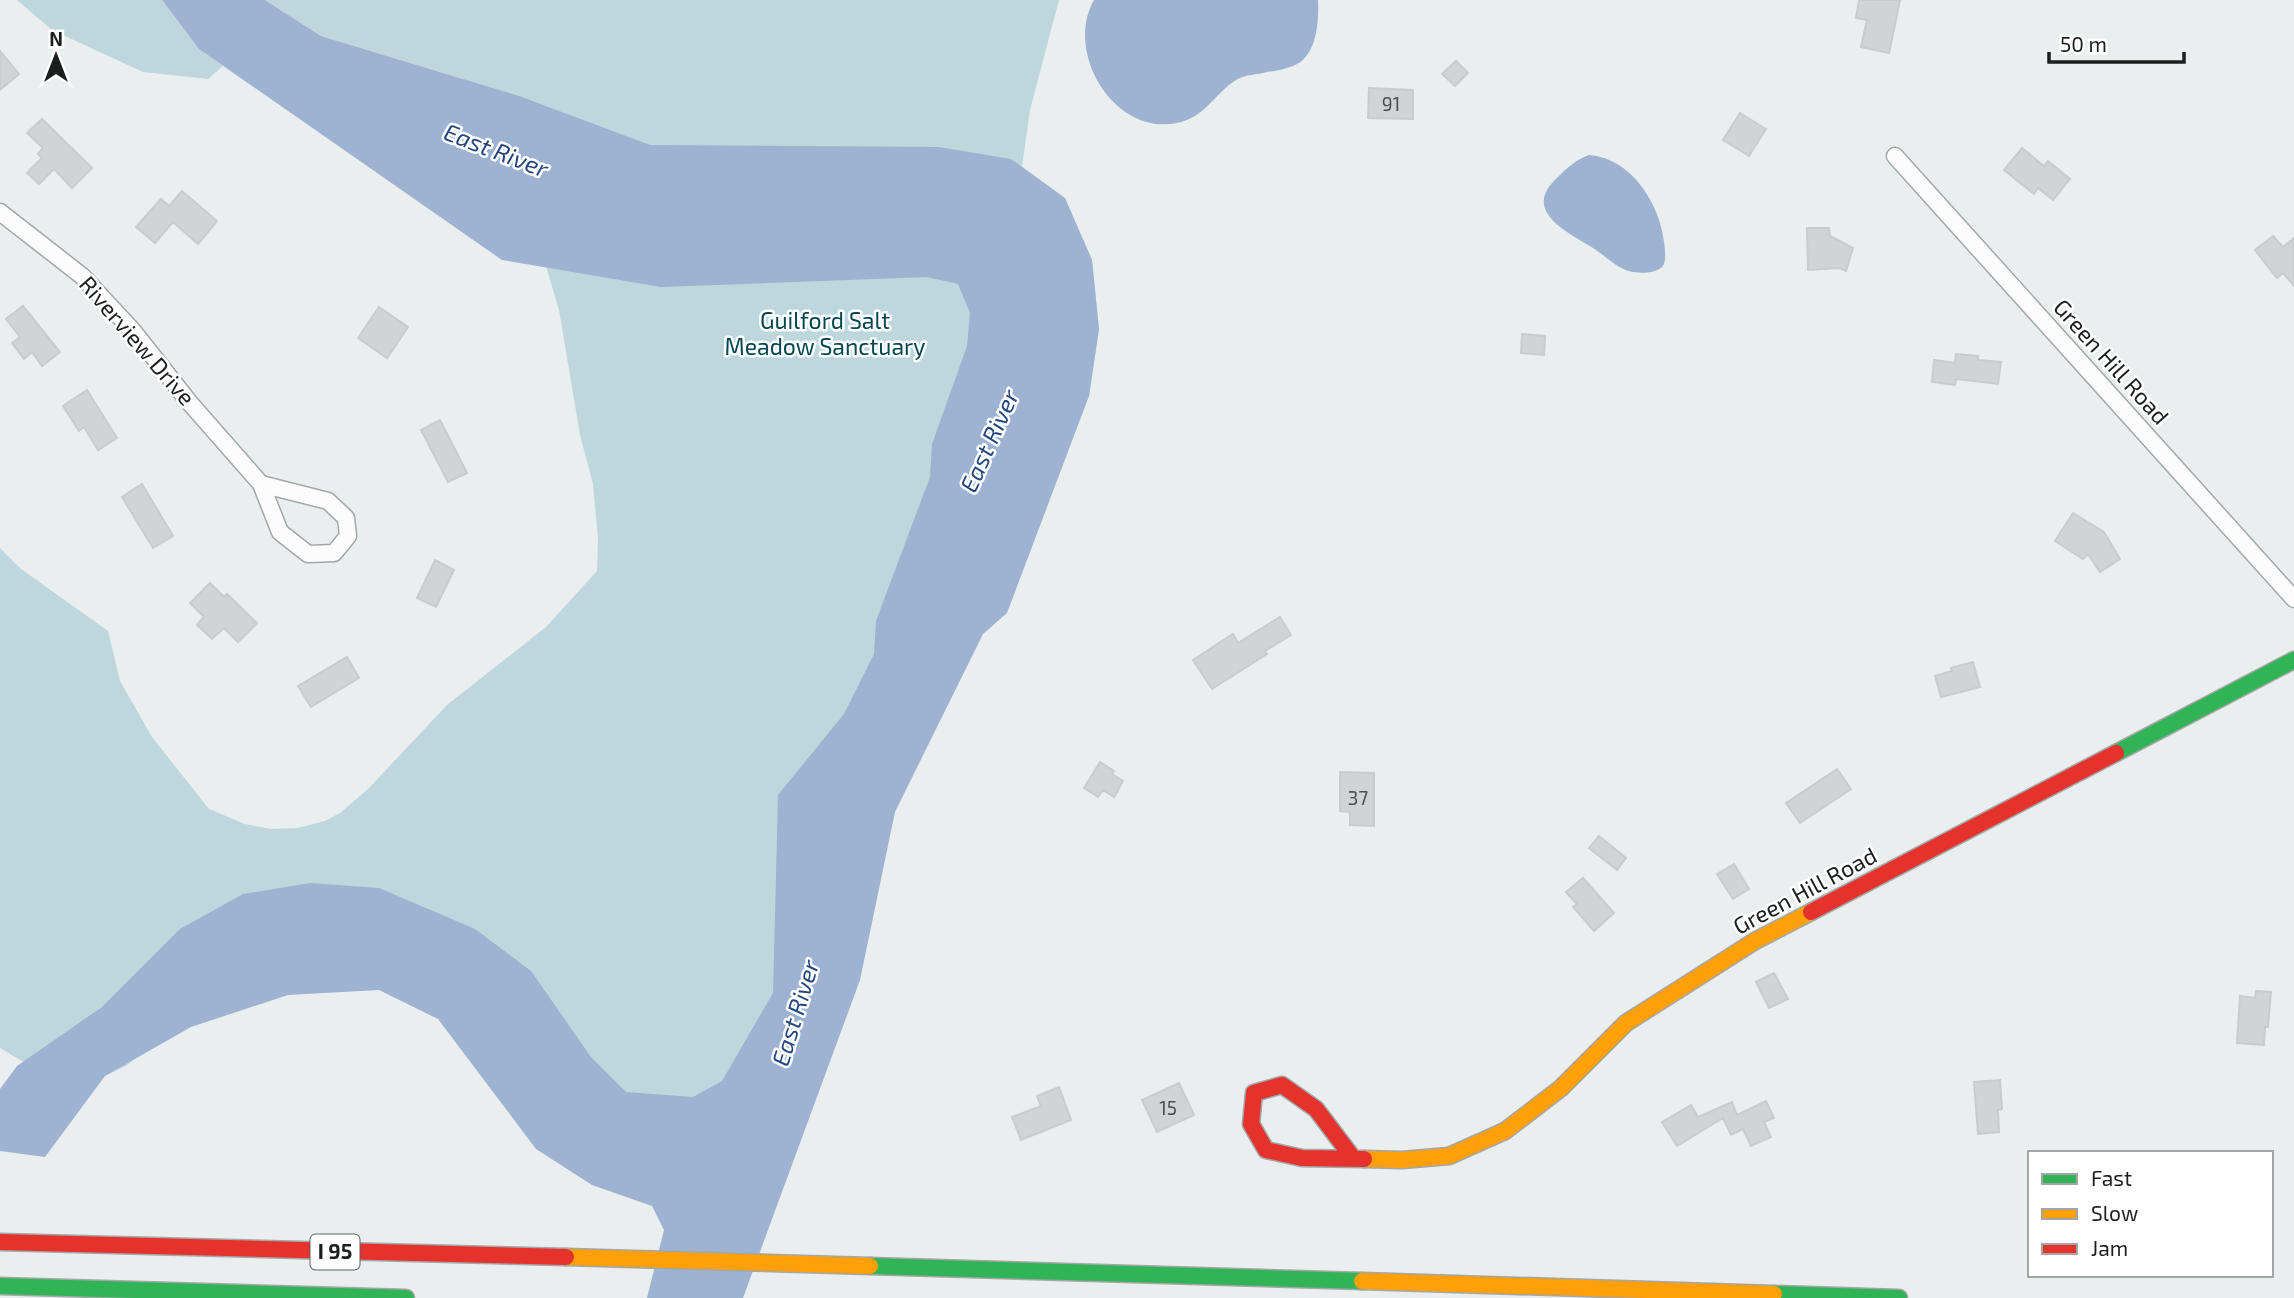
<svg xmlns="http://www.w3.org/2000/svg" width="2294" height="1298" font-family="'Exo 2',sans-serif">
	<style>
		.green { fill: #bdd7dd }
		.water { fill: #9eb2d2 }
		.building { fill: #d1d4d5; stroke: #c9cccd; stroke-width: 2 }
		.lines { fill: none; stroke-linecap: round; stroke-linejoin: round }
		.street-casing { stroke: #a4a7a8; stroke-width: 19 }
		.fast-casing { stroke: #a4a7a8; stroke-width: 19 }
		.slow-casing { stroke: #a4a7a8; stroke-width: 19 }
		.jam-casing { stroke: #a4a7a8; stroke-width: 19 }
		.street { stroke: #fcfcfd; stroke-width: 16 }
		.fast { stroke: #30b455; stroke-width: 16 }
		.slow { stroke: #ff9f0a; stroke-width: 16 }
		.jam { stroke: #e5322d; stroke-width: 16 }
		.labels { text-anchor: middle; stroke-width: 5; stroke-linejoin: round; paint-order: stroke }
		.number-label { font-size: 19px; fill: #4c4e4f }
		.shield { fill: #fff; stroke: #606262; stroke-width: 2 }
		.shield-label { font-size: 21px; font-weight: bold; fill: #1c1e1e }
		.park-label { font-size: 23px; fill: #024651; stroke: #fff }
		.street-label { font-size: 23px; fill: #1c1e1e; stroke: #fff }
		.water-label { font-size: 24px; font-style: italic; fill: #244780; stroke: #fff }
	</style>
	<rect width="100%" height="100%" fill="#eaeeef"/>
	<path class="green" d="M17,0H162L199,49L223,66L208,79L143,72L52,30Z
		M265,0H1059L1030,110L1022,167L1065,198L1092,260L1099,329L1089,396L932,664L754,1166L354,944L172,1028L126,1066L72,1091L0,1048V548L21,569L108,631L120,681L152,737L209,809L245,824L271,829L297,828L325,821L340,813L368,789L447,705L546,627L597,571L598,539L593,484L580,435L559,310L541,249L463,79L321,36Z"/>
	<path class="water" d="M162,0H265L321,36L519,96L650,145L939,147L1011,159L1065,198L1092,260L1099,329L1089,396L1007,613L983,634L895,812L860,980L743,1298H647L664,1230L652,1206L592,1185L536,1149L438,1019L379,990L288,995L191,1027L105,1076L45,1157L0,1151V1089L17,1066L102,1007L180,929L243,894L310,883L379,888L475,929L531,971L591,1057L626,1092L693,1097L722,1081L773,993L778,795L844,714L874,654L876,621L930,477L932,444L967,346L970,313L958,284L927,277L661,287L502,260L199,49Z
		M1094,0H1318C1319,22 1317,57 1293,66C1285,69 1276,71 1267,72C1257,75 1246,74 1236,80C1214,94 1206,117 1177,123C1114,136 1064,52 1094,0Z
		M1589,155C1631,158 1660,204 1664,242C1665,248 1666,258 1664,264C1660,274 1638,274 1629,271C1617,268 1604,255 1593,248C1565,231 1520,210 1559,176C1568,167 1577,159 1589,155Z"/>
	<path class="building" d="M1859,0H1900L1889,53L1861,47L1867,20L1856,18Z
		M0,51L19,74L0,90Z
		M1456,61L1468,73L1455,86L1442,74Z
		M1369,88L1413,90V119L1368,118Z
		M1740,113L1766,129L1749,156L1723,140Z
		M42,119L92,168L72,188L54,169L39,184L27,173L42,158L38,154L43,148L27,133Z
		M2022,148L2044,166L2048,161L2070,179L2053,200L2038,188L2034,194L2004,170Z
		M182,191L217,221L198,244L173,222L155,243L136,227L161,199L169,206Z
		M1807,228H1829L1830,236L1853,248L1846,271L1840,268L1808,270Z
		M2273,236L2283,247L2294,238V286L2283,273L2277,278L2255,250Z
		M23,306L60,352L42,366L32,352L24,359L12,343L20,337L6,319Z
		M379,307L408,327L387,358L358,338Z
		M1522,334L1545,336L1544,355L1521,353Z
		M1956,354L1978,356V360L2001,362L1998,384L1956,379L1955,385L1932,382L1934,360L1955,363Z
		M87,390L117,438L98,450L84,427L79,431L63,406Z
		M440,420L467,473L448,482L421,430Z
		M142,484L173,536L153,548L122,497Z
		M2073,513L2104,532L2120,559L2100,572L2088,554L2083,559L2055,541Z
		M435,560L454,570L436,607L417,598Z
		M210,583L224,597L227,594L257,623L238,642L224,628L212,639L197,625L204,617L190,603Z
		M1280,617L1291,635L1265,651L1267,654L1212,689L1193,660L1233,634L1238,643Z
		M347,657L359,678L311,707L298,686Z
		M1973,662L1980,687L1941,697L1935,676L1952,671L1951,668Z
		M1100,762L1114,771L1112,774L1123,781L1114,797L1103,790L1098,797L1084,788Z
		M1837,769L1851,789L1800,823L1786,803Z
		M1340,772L1374,773V826L1350,825V812L1340,811Z
		M1599,836L1626,858L1617,870L1589,848Z
		M1734,864L1749,889L1733,899L1717,874Z
		M1583,878L1614,913L1594,931L1573,907L1577,904L1566,892Z
		M1774,973L1788,999L1769,1008L1756,982Z
		M2256,991L2271,992L2268,1027H2265L2264,1045L2237,1043L2240,996L2255,998Z
		M2000,1080L2002,1109L1998,1110L1999,1132L1978,1134L1974,1082Z
		M1179,1083L1194,1115L1157,1132L1142,1100Z
		M1059,1087L1071,1120L1021,1140L1012,1117L1041,1106L1037,1096Z
		M1766,1101L1774,1118L1764,1122L1771,1137L1751,1146L1743,1129L1731,1135L1723,1118L1677,1146L1662,1122L1691,1105L1698,1117L1732,1102L1737,1115Z"/>
	<g class="lines">
		<defs>
			<path id="street" d="M1895,156L2294,599
				M0,212L82,276L133,331L189,402L261,484L280,532L308,554L334,553L348,536L346,518L328,501L261,484"/>
			<path id="fast" d="M2116,753L2294,660
				M870,1266L1362,1281
				M0,1286L406,1298
				M1774,1294L1899,1298"/>
			<path id="slow" d="M1364,1159L1402,1160L1449,1156L1505,1131L1561,1088L1626,1023L1755,941L1811,912
				M566,1257L870,1266
				M1362,1281L1774,1294"/>
			<path id="jam" d="M1811,912L2116,753
				M1353,1158L1316,1109L1282,1085L1254,1093L1251,1124L1266,1150L1302,1158L1364,1159
				M0,1242L566,1257"/>
		</defs>
		<use href="#street" class="street-casing"/>
		<use href="#fast" class="fast-casing"/>
		<use href="#slow" class="slow-casing"/>
		<use href="#jam" class="jam-casing"/>
		<use href="#street" class="street"/>
		<use href="#fast" class="fast"/>
		<use href="#slow" class="slow"/>
		<use href="#jam" class="jam"/>
	</g>
	<g class="labels">
		<g class="number-label">
			<text x="1391" y="111">91</text>
			<text x="1358" y="805">37</text>
			<text x="1168" y="1115">15</text>
		</g>
		<rect class="shield" x="310.5" y="1234.5" width="49" height="35" rx="5"/>
		<g class="shield-label">
			<text x="335" y="1259">I 95</text>
		</g>
		<g class="park-label">
			<text x="825" y="329">Guilford Salt<tspan x="825" dy="26">Meadow Sanctuary</tspan></text>
		</g>
		<g class="street-label">
			<text transform="translate(137 341) rotate(49)" y="8">Riverview Drive</text>
			<text transform="translate(2111 362) rotate(48)" y="8">Green Hill Road</text>
			<text transform="translate(1805 891) rotate(-28)" y="8">Green Hill Road</text>
		</g>
		<g class="water-label">
			<text transform="translate(496 151) rotate(21)" y="8">East River</text>
			<text transform="translate(990 441) rotate(-66)" y="8">East River</text>
			<text transform="translate(796 1013) rotate(-73)" y="8">East River</text>
		</g>
	</g>
	<rect x="2028" y="1151" width="245" height="126" fill="#ffffff" stroke="#a4a5a5" stroke-width="2"/>
	<rect x="2042" y="1174" width="35" height="10" fill="#30b455" stroke="#a4a5a5" stroke-width="2"/>
	<text x="2091" y="1186" font-size="21" fill="#1c1e1e">Fast</text>
	<rect x="2042" y="1209" width="35" height="10" fill="#ff9f0a" stroke="#a4a5a5" stroke-width="2"/>
	<text x="2091" y="1221" font-size="21" fill="#1c1e1e">Slow</text>
	<rect x="2042" y="1244" width="35" height="10" fill="#e5322d" stroke="#a4a5a5" stroke-width="2"/>
	<text x="2091" y="1256" font-size="21" fill="#1c1e1e">Jam</text>
	<g transform="translate(56 56)" stroke="#ffffff" stroke-width="5" paint-order="stroke">
	<path d="M0-5L12 26L0 18L-12 26Z" fill="#1c1e1e"/>
	<text y="-10" font-size="19" font-weight="bold" text-anchor="middle" fill="#1c1e1e">N</text>
	</g>
	<path d="M2049 52v10h135v-10" fill="none" stroke="#1c1e1e" stroke-width="3.5"/>
	<text x="2060" y="52" font-size="21" fill="#1c1e1e" stroke="#ffffff" stroke-width="5" paint-order="stroke">50 m</text>
</svg>
